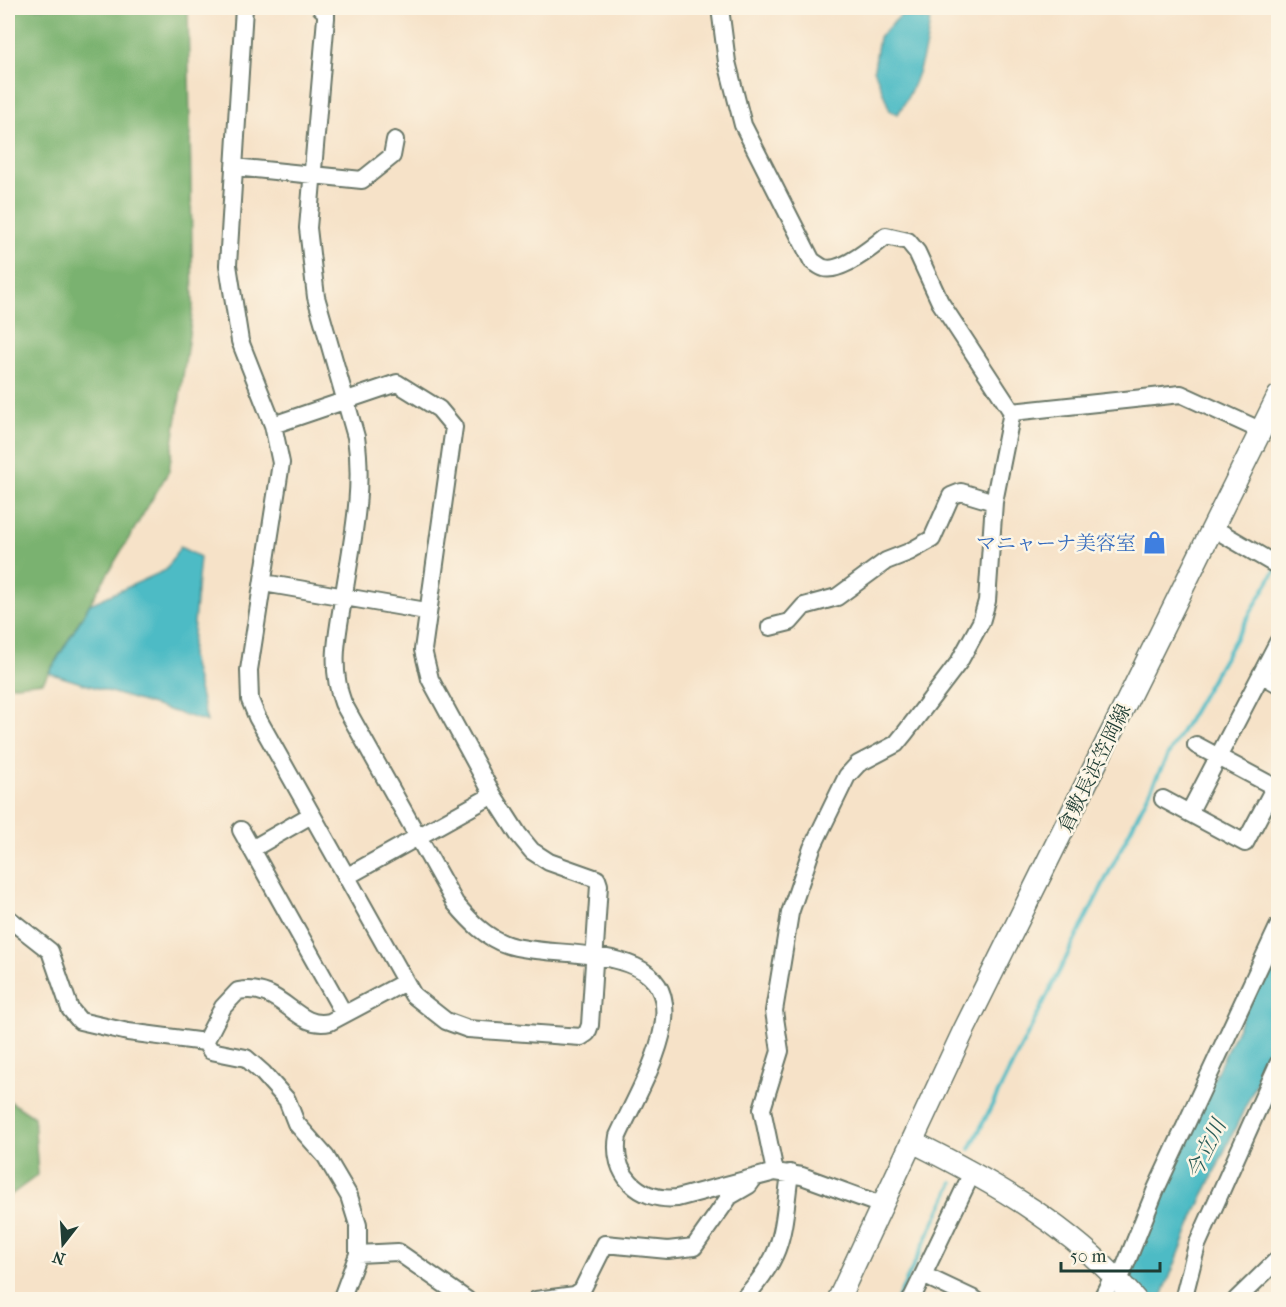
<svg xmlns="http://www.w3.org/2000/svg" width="1286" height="1307" font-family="'IM FELL French Canon','Noto Serif JP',serif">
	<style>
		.forest { fill: #7ab270; stroke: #4c7852; stroke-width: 1.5 }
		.water { fill: #4dbbc5; stroke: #367c7c; stroke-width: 1.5 }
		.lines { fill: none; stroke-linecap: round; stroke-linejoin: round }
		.stream { stroke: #4dbbc5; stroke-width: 4 }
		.minor-casing { stroke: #6a7768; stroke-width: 20 }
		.major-casing { stroke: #6a7768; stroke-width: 24 }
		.minor { stroke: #fff; stroke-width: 16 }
		.major { stroke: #fff; stroke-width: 21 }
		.labels { text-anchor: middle; stroke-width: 5; stroke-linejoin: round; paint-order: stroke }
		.shop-label { font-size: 20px; fill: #366cbe; stroke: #fcf5e5; text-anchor: end }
		.street-label { font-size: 20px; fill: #1f3d34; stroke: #fcf5e5 }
		.water-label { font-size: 21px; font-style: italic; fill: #2a5c58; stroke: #fcf5e5 }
	</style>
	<rect width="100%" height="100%" fill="#fcf5e5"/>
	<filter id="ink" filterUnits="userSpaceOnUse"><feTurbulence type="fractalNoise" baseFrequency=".0167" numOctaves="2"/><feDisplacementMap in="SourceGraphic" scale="12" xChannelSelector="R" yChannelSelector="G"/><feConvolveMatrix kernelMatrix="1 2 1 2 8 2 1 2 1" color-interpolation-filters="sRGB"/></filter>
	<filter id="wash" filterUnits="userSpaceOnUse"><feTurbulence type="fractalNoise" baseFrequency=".008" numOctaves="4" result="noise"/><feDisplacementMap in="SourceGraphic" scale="24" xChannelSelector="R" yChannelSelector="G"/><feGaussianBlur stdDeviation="1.35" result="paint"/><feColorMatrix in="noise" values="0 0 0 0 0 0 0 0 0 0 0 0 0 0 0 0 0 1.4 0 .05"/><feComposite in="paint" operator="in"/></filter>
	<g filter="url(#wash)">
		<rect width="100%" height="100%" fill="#f6e2c8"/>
		<path class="forest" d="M8,8H188L193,308L169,471L43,682L8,686Z
			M8,1100L34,1117L38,1175L8,1197Z"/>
		<path class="water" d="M901,15L930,20C926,53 916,86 898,114L890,111L874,69L879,37Z
			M180,547L200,557L191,656L207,722L49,673L90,604L166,570Z
			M1278,942V1037L1194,1216L1161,1299L1118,1300L1137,1259L1155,1203Z"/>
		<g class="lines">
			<path class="stream" d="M970,1149L1168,755L1276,569
				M897,1300L953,1183"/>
		</g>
	</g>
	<g filter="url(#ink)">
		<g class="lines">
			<defs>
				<path id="minor" d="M244,8L228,265L240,341L273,425L281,463L249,670L250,700L257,717L413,995L446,1021L468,1029L581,1037L587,1033L590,1025L599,885L597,879L549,862L532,851L518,834L493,795L430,679L423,650L454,427L439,409L397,383L273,425
					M321,8L326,12V18L308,228L316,297L356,437C364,490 352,542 344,594C338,632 329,666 343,703L455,903C470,921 486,938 508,945C558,961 679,938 663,1027C657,1062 633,1103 618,1136C611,1174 639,1202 677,1198L775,1172L802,1176L884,1206
					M720,8L727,62L743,125L812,261C816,263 820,267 824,268C841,273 874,246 886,236L908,241L917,252L940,302L1012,412L994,502L987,601L981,622L959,662L905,733L896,744L858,764L847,776L812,848L790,913L774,1011L780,1051L762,1109L775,1172
					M234,167L362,180L392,156L395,140
					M1012,412L1181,394L1262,431
					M1213,528L1278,566
					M264,583L426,611
					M770,627L790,622L804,606L837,597L886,561L909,552L932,539L951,496L961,492L994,502
					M1261,674L1278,684
					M1163,799L1245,843L1272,792L1269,784L1196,745
					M1189,813L1278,642
					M241,830L344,1014
					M252,849L311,815
					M346,877L493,795
					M8,918L50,951L70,1009L80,1021L128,1032L205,1042
					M205,1042L211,1051L246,1058L263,1073L287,1100L296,1123L326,1157L349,1196L358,1225V1254L341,1300
					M205,1042L223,1007L238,991C283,982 295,1031 330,1022L405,982
					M358,1254L398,1252L467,1300
					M923,1275L976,1300
					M1119,1281L1156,1189L1278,927
					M536,1300L575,1295L582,1290L605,1244L668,1250L694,1247L730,1196L749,1185L754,1178
					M742,1300C786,1254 782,1232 790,1173
					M911,1300L972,1173
					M1101,1300L1113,1276
					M1183,1300L1197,1245L1278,1064
					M1236,1300L1278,1259"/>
				<path id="major" d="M913,1142C996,1183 1075,1229 1136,1300
					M838,1300L963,1032L1278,396"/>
			</defs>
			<use href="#minor" class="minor-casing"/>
			<use href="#major" class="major-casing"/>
			<use href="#minor" class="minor"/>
			<use href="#major" class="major"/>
		</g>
	</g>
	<defs>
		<symbol id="shop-bare" viewBox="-9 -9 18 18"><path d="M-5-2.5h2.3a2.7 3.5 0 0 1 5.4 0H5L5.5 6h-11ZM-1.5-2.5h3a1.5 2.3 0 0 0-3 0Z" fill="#3f7fe0" stroke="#fcf5e5" stroke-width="2.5" paint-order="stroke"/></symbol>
	</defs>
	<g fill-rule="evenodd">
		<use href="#shop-bare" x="1138" y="526" width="33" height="33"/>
	</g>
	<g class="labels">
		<g class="shop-label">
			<text x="1136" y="550">マニャーナ美容室</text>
		</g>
		<g class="street-label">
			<text transform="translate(1094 768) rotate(-64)" y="7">倉敷長浜笠岡線</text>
		</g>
		<g class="water-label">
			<text transform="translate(1206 1149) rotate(-64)" y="7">今立川</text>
		</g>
	</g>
	<rect width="1286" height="1307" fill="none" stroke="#fcf5e5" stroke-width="30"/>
	<g transform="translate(63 1244) rotate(197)" stroke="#fcf5e5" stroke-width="4.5" paint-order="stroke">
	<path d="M0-4.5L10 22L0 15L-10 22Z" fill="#1f3d34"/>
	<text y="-9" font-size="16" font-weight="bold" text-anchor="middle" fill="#1f3d34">N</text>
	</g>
	<path d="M1061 1262v9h99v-9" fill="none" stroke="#1f3d34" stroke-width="3"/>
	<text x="1070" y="1262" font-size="18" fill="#1f3d34" stroke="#fcf5e5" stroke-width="4.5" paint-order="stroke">50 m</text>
</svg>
